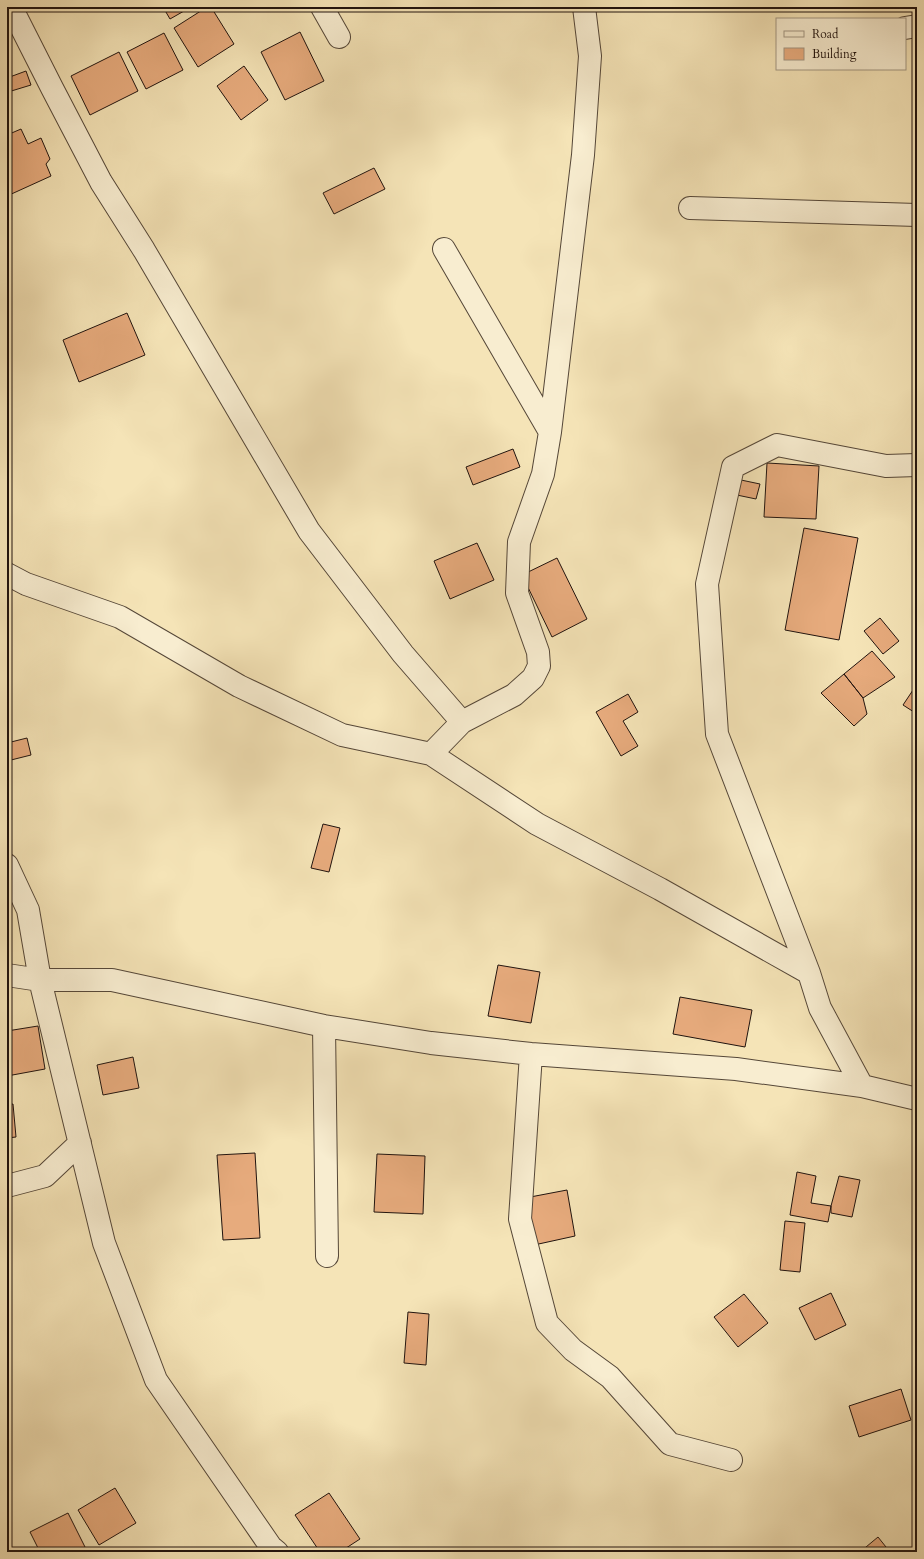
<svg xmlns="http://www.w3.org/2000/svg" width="924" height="1559" font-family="Cardo,serif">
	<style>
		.building { fill: #e7ab7d; stroke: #20130e }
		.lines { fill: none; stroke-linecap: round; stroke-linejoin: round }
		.minor-casing { stroke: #554738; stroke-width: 24 }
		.minor { stroke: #f8edd0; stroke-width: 22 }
	</style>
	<rect width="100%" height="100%" fill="#f5e4b7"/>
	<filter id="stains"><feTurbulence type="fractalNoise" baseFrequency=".005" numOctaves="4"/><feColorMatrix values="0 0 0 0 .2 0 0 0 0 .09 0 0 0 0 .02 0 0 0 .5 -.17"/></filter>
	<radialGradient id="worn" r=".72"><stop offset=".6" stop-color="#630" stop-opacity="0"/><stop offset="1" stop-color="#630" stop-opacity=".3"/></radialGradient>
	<path class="building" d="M163,7H191L170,19Z
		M207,7H211L234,44L198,67L174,28Z
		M300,32L324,81L285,100L261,52Z
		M164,33L183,70L146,89L127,52Z
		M119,52L138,91L90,115L71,76Z
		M244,66L268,100L241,120L217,86Z
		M26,71L31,85L8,92L7,78Z
		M21,129L28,144L41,138L50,159L46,164L51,176L7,196V135Z
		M374,168L385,189L334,214L323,193Z
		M127,313L145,355L79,382L63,340Z
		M513,449L520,467L473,485L466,467Z
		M767,463L819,466L816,519L764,517Z
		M741,480L760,484L756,499L732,494Z
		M804,528L858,538L839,640L785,630Z
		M477,543L494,580L450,599L434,561Z
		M557,558L587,619L552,637L522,575Z
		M880,618L899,641L883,654L864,631Z
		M872,651L895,677L863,698L844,674Z
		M844,674L863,698L867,714L854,726L821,693Z
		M917,684V714L903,705Z
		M628,694L638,712L623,721L638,746L621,756L596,712Z
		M27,738L31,755L7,761V743Z
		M323,824L340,828L329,872L311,868Z
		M498,965L540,972L531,1023L488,1016Z
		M680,997L752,1010L745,1047L673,1034Z
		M38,1026L45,1069L7,1076V1031Z
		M133,1057L139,1088L103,1095L97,1065Z
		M13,1104L16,1137L7,1138V1105Z
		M255,1153L260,1238L223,1240L217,1155Z
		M377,1154L425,1156L423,1214L374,1212Z
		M797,1172L816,1176L811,1203L831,1206L828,1222L790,1215Z
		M839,1176L860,1180L852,1217L831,1213V1206Z
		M567,1190L575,1236L534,1245L525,1198Z
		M785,1221L805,1223L800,1272L780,1270Z
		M831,1293L846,1325L815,1340L799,1308Z
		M744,1294L768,1323L738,1347L714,1317Z
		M408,1312L429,1314L426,1365L404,1363Z
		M901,1389L911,1420L859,1437L849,1406Z
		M115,1488L136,1523L99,1545L78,1510Z
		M329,1493L360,1539L340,1552H320L295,1515Z
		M68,1513L86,1549L80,1552H40L30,1532Z
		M878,1537L890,1552H860Z"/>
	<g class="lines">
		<defs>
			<path id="minor" d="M11,7L52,88L101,182L144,250L309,531L403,654L462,722
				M322,7L339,37
				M584,7L590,56L583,155L550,432L543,474L519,542L517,593L538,652L539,666L533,678L514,695L462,722L431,754L537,824L660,889L809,973
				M905,28L917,26
				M690,208L917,215
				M444,249L550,432
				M7,574L26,584L120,617L239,686L342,735L431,754
				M7,865L28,910L40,980L104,1243L156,1380L271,1547L277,1552
				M7,975L40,980H112L324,1026L431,1043L531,1054L736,1069L862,1086L917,1099
				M324,1026L327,1256
				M531,1054L520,1219L547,1323L573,1350L610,1377L670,1444L731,1460
				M862,1086L820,1008L809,973L717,734L707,584L733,467L777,445L886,466L917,465
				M7,1186L45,1176L80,1143"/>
		</defs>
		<use href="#minor" class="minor-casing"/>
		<use href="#minor" class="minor"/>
	</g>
	<rect width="924" height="1559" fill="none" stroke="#f5e4b7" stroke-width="24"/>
	<rect x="8" y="8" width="908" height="1543" fill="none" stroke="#20130e" stroke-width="2"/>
	<rect x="12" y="12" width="900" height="1535" fill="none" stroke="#20130e"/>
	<rect x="776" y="18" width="130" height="52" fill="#f8edd0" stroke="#a29682"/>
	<rect x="784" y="31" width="20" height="6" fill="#f8edd0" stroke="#a29682"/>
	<text x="812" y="38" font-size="12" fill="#20130e">Road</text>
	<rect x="784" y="48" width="20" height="12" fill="#e7ab7d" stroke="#a29682"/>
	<text x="812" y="58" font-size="12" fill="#20130e">Building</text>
	<rect width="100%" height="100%" filter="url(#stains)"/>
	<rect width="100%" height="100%" fill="url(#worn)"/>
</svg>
